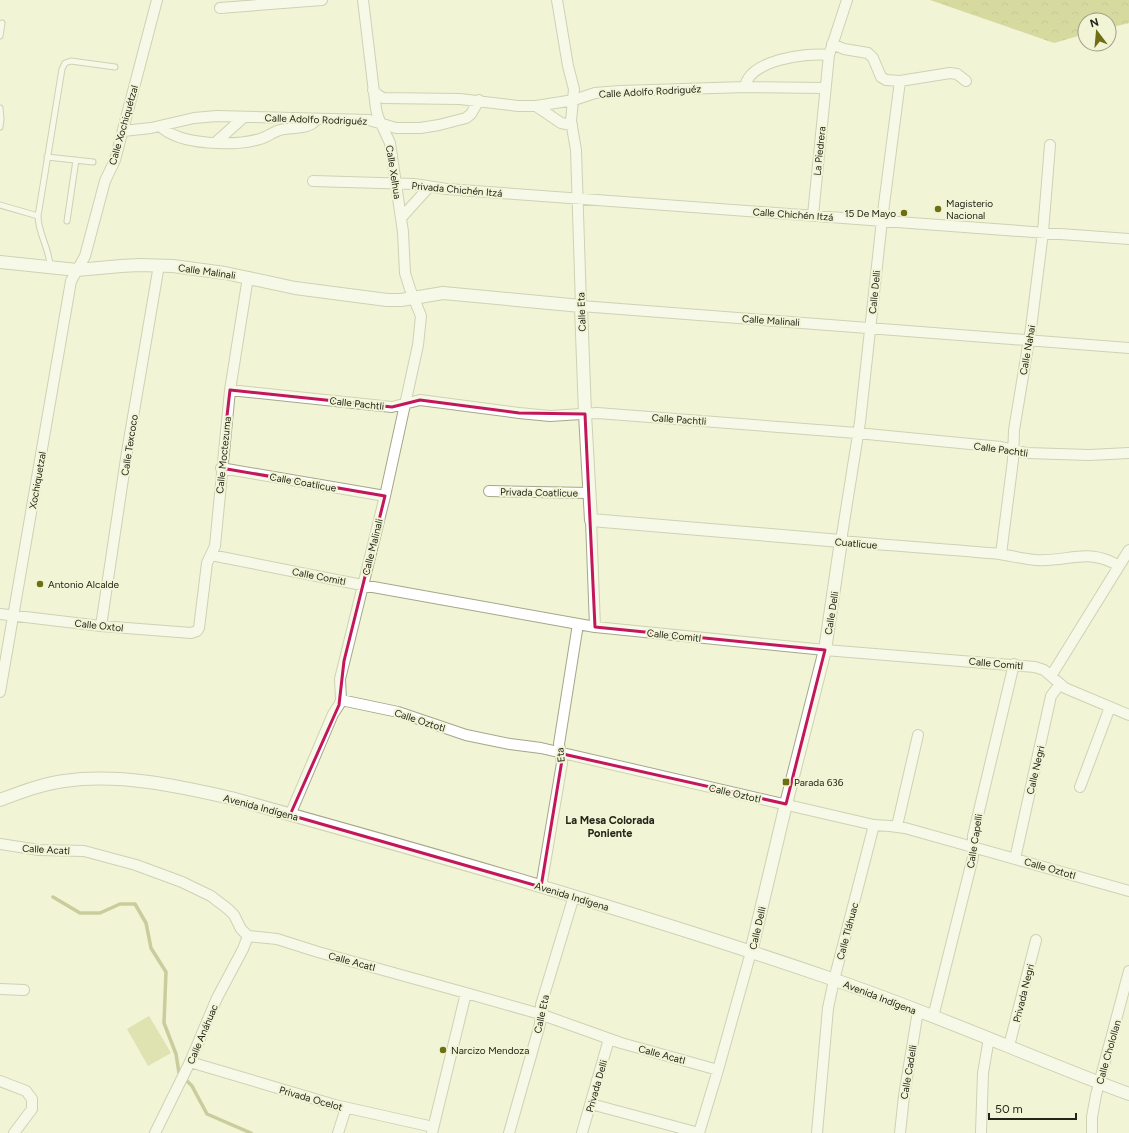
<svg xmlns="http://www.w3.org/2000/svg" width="1129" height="1133" font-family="Figtree,sans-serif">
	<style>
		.grass { fill: #cacd86 }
		.forest { fill: url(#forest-crowns) }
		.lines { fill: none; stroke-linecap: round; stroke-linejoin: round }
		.stream { stroke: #9a9d56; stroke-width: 3.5 }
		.service-casing { stroke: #a5a78a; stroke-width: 7 }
		.minor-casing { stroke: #a5a78a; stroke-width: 12 }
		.tertiary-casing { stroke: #a5a78a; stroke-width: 14 }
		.service { stroke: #fff; stroke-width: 5 }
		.minor { stroke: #fff; stroke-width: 10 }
		.tertiary { stroke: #fff; stroke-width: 12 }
		.marked { fill: none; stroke: #c2185b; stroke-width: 3; stroke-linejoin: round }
		.poi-dot { fill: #6d6f12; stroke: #f1f4d5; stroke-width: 1.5 }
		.labels { text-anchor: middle; stroke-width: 4; stroke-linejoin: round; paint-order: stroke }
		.street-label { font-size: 10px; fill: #242519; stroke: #f1f4d5 }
		.poi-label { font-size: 10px; fill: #242519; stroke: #f1f4d5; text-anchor: start }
		.neighbourhood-label { font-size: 11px; font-weight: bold; fill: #242519; stroke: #f1f4d5 }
	</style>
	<defs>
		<pattern id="forest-crowns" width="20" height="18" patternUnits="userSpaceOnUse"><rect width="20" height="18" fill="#b8bb5b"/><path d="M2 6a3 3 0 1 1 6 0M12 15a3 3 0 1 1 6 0" fill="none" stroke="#95984a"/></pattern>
	</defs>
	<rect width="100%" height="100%" fill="#f1f4d5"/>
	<path class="grass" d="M149,1016L171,1053L148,1066L127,1029Z"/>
	<path class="forest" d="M930,0H1129V23L1109,28V20H1085V34L1054,43Z"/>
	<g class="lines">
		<path class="stream" d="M53,897L80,913H100L120,904H135L146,923L151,948L166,972L164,1023L176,1054L179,1073L192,1086L207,1114L251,1133"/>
		<defs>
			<path id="service" d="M0,36L2,23
				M0,108L1,119L0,127
				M47,157L93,162
				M0,205L38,216
				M67,221L76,160
				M50,267C50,249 38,234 38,216L62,69L65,63L71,61L115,67"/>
			<path id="minor" d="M557,0L568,66L574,89L571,121L576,150L581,306L1129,348
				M220,8L322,0
				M832,44L844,49L868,53L873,58L881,77L886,80L900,81L950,73L957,74L966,81
				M900,81L882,220L860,422L841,541C894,546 947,549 1000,554C1012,556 1024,559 1036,560C1069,562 1088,547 1119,566
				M745,87C749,60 807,52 829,55
				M373,90L378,95L383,98L460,99L518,106H536L574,100L595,93L620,91L745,87L825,88
				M536,106L561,123L572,125
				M160,126C180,146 235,146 260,139C267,137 273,132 280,130C292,127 309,130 317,119
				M123,131L151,128L194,118L217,116L369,120L396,128H420L439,125L466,118L471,114L479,100
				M215,143L244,117
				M313,181L414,184L447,189L1129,239
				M813,215L829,55L847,0
				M401,218L429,187
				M230,390L392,407L420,400L519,413L550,416L597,413L857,433L1001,447L1027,453L1089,455L1129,453
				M221,468L385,496
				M489,491L589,493
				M591,520L595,627
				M1001,554L1013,460L1014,430L1031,328L1043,232L1050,145
				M211,555L362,585L595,627L825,650L1035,667L1044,670L1065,688L1129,715
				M0,614L101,626L191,633L197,631L199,628L207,563L215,546L230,390L248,277
				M101,626L127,452L159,265
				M1051,676L1129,550
				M0,692L71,281L85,256L105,181L115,160L157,0
				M341,700L398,712L466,735L510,744L541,748L874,825L890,826L905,828L1129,891
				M1080,787L1110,707
				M290,815L333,714L339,705L341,700L340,679L385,496L418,345L421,316L410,289L405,273L403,232L390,143L378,117L376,109L363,0
				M897,826L918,735
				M0,844L39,850L84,851L136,865L182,882L211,896L228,909L234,915L241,929L248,936L277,939L318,952L466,993L540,1014L621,1043L718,1070
				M1015,859L1051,696L1060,684
				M541,887L562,763L559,744L578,624
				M0,989L24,990
				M933,1017L973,857V836L1014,664
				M1009,1046L1036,940
				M190,1062L335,1105L433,1127
				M0,1081L26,1091L32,1099V1109L14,1133
				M591,1104L699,1133
				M155,1133L190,1062L217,998L243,949L248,936
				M338,1133L346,1108
				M432,1133L466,993
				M509,1133L540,1024L541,1005L574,896
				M582,1133L609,1039
				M699,1133L718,1070L751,952
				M817,1133L828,1008L834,980L874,825
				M900,1133L904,1096L918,1011
				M981,1133L983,1073L989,1038
				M1092,1133V1117L1096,1095L1129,971"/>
			<path id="tertiary" d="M0,262L77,270L121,266L139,265L173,266L225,273L295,288L387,300H401L443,293L581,306L585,414L591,520L841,541L825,650L786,804L751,952
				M0,800C21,792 42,784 64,781C120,773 178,786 231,798C433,854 634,911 832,979C933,1013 1030,1057 1129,1094"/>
		</defs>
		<use href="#service" class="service-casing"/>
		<use href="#minor" class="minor-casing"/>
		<use href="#tertiary" class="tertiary-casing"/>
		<use href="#service" class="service"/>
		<use href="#minor" class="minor"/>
		<use href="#tertiary" class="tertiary"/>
	</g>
	<path d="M0 0H1129V1133H0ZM230,390L392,407L420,400L519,413L585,414L595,627L825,650L786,804L563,754L541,887L290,815L339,705L344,661L385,496L221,468Z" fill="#f1f4d5" fill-opacity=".55" fill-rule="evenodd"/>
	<path class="marked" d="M230,390L392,407L420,400L519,413L585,414L595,627L825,650L786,804L563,754L541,887L290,815L339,705L344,661L385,496L221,468Z"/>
	<g class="poi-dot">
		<circle cx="938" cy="209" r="4"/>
		<circle cx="904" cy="213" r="4"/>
		<circle cx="40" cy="584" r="4"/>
		<rect x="782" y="778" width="8" height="8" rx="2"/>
		<circle cx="443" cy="1050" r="4"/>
	</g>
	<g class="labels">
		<g class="street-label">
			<text transform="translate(650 91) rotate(-3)" y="4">Calle Adolfo Rodriguéz</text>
			<text transform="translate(316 119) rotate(2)" y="4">Calle Adolfo Rodriguéz</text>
			<text transform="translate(123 125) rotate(-74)" y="4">Calle Xochiquétzal</text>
			<text transform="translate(819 151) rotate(-84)" y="4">La Piedrera</text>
			<text transform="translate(394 172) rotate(81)" y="4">Calle Xelhua</text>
			<text transform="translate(457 189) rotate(5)" y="4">Privada Chichén Itzá</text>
			<text transform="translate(793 214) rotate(4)" y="4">Calle Chichén Itzá</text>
			<text transform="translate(207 271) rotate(8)" y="4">Calle Malinali</text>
			<text transform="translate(874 292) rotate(-84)" y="4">Calle Delli</text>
			<text transform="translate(581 312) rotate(-92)" y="4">Calle Eta</text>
			<text transform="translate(771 320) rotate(4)" y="4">Calle Malinali</text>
			<text transform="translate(1027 350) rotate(-80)" y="4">Calle Nahai</text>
			<text transform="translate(357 403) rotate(6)" y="4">Calle Pachtli</text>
			<text transform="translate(679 419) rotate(4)" y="4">Calle Pachtli</text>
			<text transform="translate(129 445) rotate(-81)" y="4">Calle Texcoco</text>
			<text transform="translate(1001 449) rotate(8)" y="4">Calle Pachtli</text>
			<text transform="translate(223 455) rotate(-84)" y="4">Calle Moctezuma</text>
			<text transform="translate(37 480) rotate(-80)" y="4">Xochiquetzal</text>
			<text transform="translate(303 482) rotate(10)" y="4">Calle Coatlicue</text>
			<text transform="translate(539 492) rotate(1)" y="4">Privada Coatlicue</text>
			<text transform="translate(856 543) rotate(5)" y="4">Cuatlicue</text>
			<text transform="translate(372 547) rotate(-76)" y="4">Calle Malinali</text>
			<text transform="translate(319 576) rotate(11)" y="4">Calle Comitl</text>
			<text transform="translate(831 613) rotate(-81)" y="4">Calle Delli</text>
			<text transform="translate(99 625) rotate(6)" y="4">Calle Oxtol</text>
			<text transform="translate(674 635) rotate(6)" y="4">Calle Comitl</text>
			<text transform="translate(996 663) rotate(5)" y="4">Calle Comitl</text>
			<text transform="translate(420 720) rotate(18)" y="4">Calle Oztotl</text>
			<text transform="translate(560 755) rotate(-95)" y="4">Eta</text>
			<text transform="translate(1035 770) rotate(-77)" y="4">Calle Negri</text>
			<text transform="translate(735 793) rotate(13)" y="4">Calle Oztotl</text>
			<text transform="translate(261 807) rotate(15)" y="4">Avenida Indígena</text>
			<text transform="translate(974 841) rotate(-81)" y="4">Calle Capelli</text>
			<text transform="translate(46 849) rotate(3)" y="4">Calle Acatl</text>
			<text transform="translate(1050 868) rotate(16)" y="4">Calle Oztotl</text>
			<text transform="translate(572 896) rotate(17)" y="4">Avenida Indígena</text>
			<text transform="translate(757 928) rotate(-77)" y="4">Calle Delli</text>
			<text transform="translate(847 931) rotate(-75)" y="4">Calle Tláhuac</text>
			<text transform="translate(352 961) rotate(15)" y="4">Calle Acatl</text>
			<text transform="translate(1023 993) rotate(-76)" y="4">Privada Negri</text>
			<text transform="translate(880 997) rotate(21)" y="4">Avenida Indígena</text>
			<text transform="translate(541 1014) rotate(-78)" y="4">Calle Eta</text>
			<text transform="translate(202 1034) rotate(-67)" y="4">Calle Anáhuac</text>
			<text transform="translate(1108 1052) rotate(-74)" y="4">Calle Cholollan</text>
			<text transform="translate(662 1054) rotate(15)" y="4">Calle Acatl</text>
			<text transform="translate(908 1072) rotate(-80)" y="4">Calle Cadelli</text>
			<text transform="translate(596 1086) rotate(-74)" y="4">Privada Delli</text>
			<text transform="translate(311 1098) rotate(16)" y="4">Privada Ocelot</text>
		</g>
		<g class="poi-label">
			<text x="946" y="207">Magisterio<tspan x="946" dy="12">Nacional</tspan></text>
			<text x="896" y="217" text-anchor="end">15 De Mayo</text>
			<text x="48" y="588">Antonio Alcalde</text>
			<text x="794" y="786">Parada 636</text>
			<text x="451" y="1054">Narcizo Mendoza</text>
		</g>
		<g class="neighbourhood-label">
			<text x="610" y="824">La Mesa Colorada<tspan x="610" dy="13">Poniente</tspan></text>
		</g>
	</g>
	<g transform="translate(1097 32) rotate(344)"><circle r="19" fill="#f1f4d5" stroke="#9fa18a"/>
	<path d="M0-3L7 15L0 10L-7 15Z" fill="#6d6f12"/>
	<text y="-6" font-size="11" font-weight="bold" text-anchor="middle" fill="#242519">N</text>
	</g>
	<path d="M989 1113v6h87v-6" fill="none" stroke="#242519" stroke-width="2"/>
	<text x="995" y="1113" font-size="12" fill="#242519" stroke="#f1f4d5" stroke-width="3" paint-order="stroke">50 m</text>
</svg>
